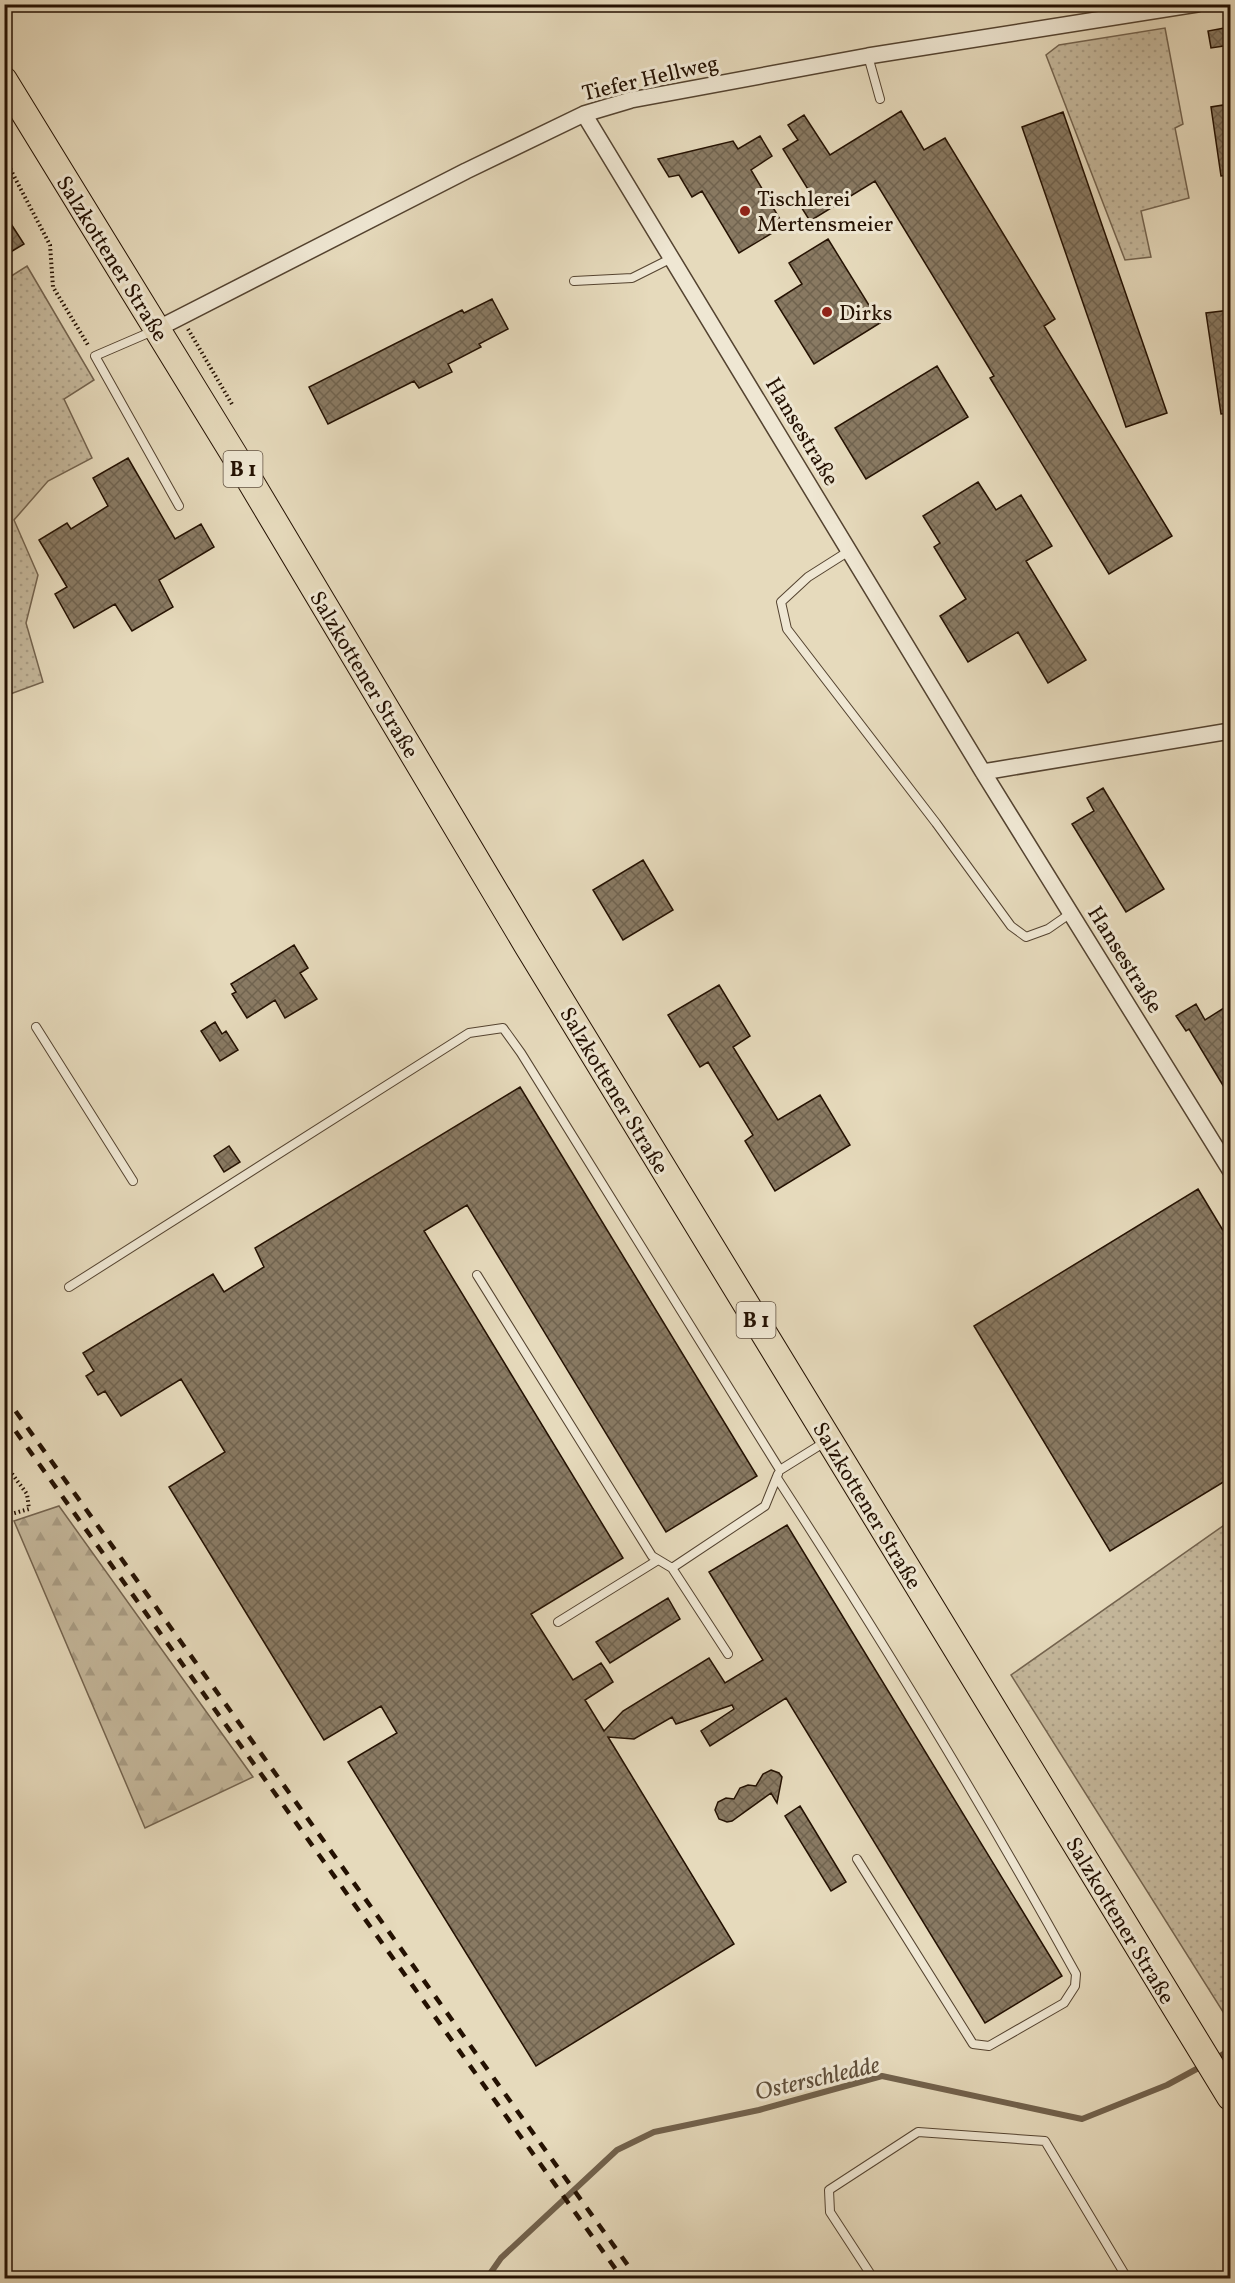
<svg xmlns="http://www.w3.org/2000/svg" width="1235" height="2283" font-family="Vollkorn,serif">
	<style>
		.grass { fill: url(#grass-dots); stroke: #74644f; stroke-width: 1.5 }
		.forest { fill: url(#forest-firs); stroke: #74644f; stroke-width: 1.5 }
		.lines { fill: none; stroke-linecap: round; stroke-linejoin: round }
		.stream { stroke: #71614c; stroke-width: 6 }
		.building { fill: url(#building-cross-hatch); stroke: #241102; stroke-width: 1.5 }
		.lane-casing { stroke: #544330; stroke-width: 10 }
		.street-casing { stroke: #544330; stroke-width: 18 }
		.primary-casing { stroke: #241102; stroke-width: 28 }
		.path { stroke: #241102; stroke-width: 4; stroke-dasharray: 1.5 3; stroke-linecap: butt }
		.lane { stroke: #efe7d3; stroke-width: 8 }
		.street { stroke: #efe7d3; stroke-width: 15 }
		.primary { stroke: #e6dabc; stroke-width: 26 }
		.rail { stroke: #241102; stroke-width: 4.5; stroke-dasharray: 10 10; stroke-linecap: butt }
		.poi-dot { fill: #8f2418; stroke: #efe7d3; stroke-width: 2 }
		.labels { text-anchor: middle; stroke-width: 6; stroke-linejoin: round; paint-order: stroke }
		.shield { fill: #efe7d3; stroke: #615141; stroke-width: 1.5 }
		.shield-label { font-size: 21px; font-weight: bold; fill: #241102 }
		.street-label { font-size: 22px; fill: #241102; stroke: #efe7d3 }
		.poi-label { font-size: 22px; fill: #241102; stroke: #efe7d3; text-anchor: start }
		.water-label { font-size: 24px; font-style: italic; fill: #5e4d39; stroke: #efe7d3 }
	</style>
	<defs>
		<pattern id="grass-dots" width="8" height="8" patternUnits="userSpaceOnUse" patternTransform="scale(1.5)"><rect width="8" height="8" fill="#c5b89c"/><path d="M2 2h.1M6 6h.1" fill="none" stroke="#a99d85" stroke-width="1.8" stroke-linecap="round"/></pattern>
		<pattern id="forest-firs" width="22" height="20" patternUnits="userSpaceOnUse" patternTransform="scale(1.5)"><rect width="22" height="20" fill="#c5b89c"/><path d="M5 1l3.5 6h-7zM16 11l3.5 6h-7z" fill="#a99d85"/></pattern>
		<pattern id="building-cross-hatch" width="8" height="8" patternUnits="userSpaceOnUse" patternTransform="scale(1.5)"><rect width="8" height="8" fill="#897a63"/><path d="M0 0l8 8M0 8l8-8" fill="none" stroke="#70634f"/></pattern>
	</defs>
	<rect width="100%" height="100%" fill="#e6dabc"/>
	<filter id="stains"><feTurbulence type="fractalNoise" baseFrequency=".00333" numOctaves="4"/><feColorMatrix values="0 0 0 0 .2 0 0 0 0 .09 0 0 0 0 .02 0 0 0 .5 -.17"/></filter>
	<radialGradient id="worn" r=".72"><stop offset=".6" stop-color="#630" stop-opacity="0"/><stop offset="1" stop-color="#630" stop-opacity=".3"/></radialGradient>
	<path class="grass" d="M1165,28L1183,124L1175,128L1189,198L1141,211L1151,257L1125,260L1046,55L1059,45Z
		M27,266L94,380L64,399L92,458L48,481L14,520L38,575L26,623L43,682L5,696V280Z
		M1230,1521V2023L1011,1675Z"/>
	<path class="forest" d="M59,1506L253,1777L145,1828L14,1521Z"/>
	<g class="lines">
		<path class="stream" d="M1215,2059L1230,2050
			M487,2278L501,2258L617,2150L654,2132L759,2110L882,2076L1082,2119L1167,2085L1204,2065"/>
	</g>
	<path class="building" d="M1230,27V45L1211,48L1208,31Z
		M1230,104V175L1221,176L1211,107Z
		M901,111L924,150L945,138L1055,319L1044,326L1172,536L1109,574L990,378L994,376L875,181L810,221L798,202L811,194L783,149L798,140L788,125L804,115L830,155Z
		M1063,112L1167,413L1126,427L1022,127Z
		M760,136L772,156L751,170L784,226L739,253L702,191L692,197L679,175L669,177L658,159L733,141L738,149Z
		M4,213L24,244L4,256Z
		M828,239L880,323L814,364L775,301L802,284L789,263Z
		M492,299L508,329L479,344L481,347L448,364L452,372L419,388L414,381L328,424L309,387L462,310L464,313Z
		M1230,310V413L1221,414L1206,313Z
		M937,366L968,417L866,479L835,428Z
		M128,458L175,539L201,524L214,547L159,580L173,607L132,631L115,604L74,628L55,594L67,587L39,540L67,523L71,529L108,506L93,478Z
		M978,482L996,510L1021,495L1052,546L1026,561L1086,660L1048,683L1018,632L968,662L940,616L966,599L934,547L940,543L923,516Z
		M1103,788L1164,889L1126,912L1072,824L1094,811L1087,798Z
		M643,860L673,910L623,940L593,890Z
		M294,945L308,968L300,973L317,999L285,1018L275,1000L247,1018L232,994L236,992L231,984Z
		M719,985L750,1036L733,1047L778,1120L820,1095L850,1145L775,1191L745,1141L753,1135L708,1062L700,1067L668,1015Z
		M1196,1004L1205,1020L1230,1004V1097L1189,1029L1186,1031L1176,1016Z
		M215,1022L222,1034L226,1031L238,1050L220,1061L201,1031Z
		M520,1087L757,1476L666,1532L467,1205L424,1231L623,1558L531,1614L573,1680L601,1663L607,1672L613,1682L585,1700L604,1731L623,1711L709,1658L725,1683L763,1660L709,1572L787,1525L1062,1976L985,2023L786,1698L710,1746L701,1731L734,1709L732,1705L676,1724L672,1717L634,1739L608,1737L734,1944L536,2066L348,1762L397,1733L381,1706L324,1740L169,1487L225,1452L181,1379L121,1416L105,1391L98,1395L86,1376L94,1371L83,1353L213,1274L224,1292L264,1267L255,1248Z
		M229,1146L240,1162L224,1172L214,1156Z
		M1198,1189L1230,1242V1478L1110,1551L974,1326Z
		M668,1598L680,1619L610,1663L596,1642Z
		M771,1770L779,1773L782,1777L777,1803L771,1793L732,1821L727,1822L719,1819L715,1810L718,1802L726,1798L734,1799L740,1788L748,1785L756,1786L763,1774Z
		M800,1806L846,1882L831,1891L785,1816Z"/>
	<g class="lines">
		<defs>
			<path id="lane" d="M868,56L880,99
				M574,281L632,278L672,258
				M153,331L95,356L179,506
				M849,551L808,577L781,602L787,629L936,823L1011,926L1026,937L1048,929L1071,913
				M36,1027L133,1181
				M477,1275L652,1556L672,1568L765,1506L778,1474
				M69,1287L469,1033L503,1028L521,1053L780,1470L825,1442
				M777,1478C882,1640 983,1805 1076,1974L1075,1986L1064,2003L989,2046L973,2044L857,1859
				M672,1568L728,1654
				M558,1622L658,1560
				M873,2278L830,2212L829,2190L918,2132L1045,2141L1127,2278"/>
			<path id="street" d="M584,114L983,772L1230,1170
				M157,329L466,171L584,114L631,100L868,56L1197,4
				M983,772L1230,731"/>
			<path id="primary" d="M4,80L249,479L527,945L1230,2097"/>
		</defs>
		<use href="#lane" class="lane-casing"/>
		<use href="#street" class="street-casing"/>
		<use href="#primary" class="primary-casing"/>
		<path class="path" d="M4,157L50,245L53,287L88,345
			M188,329L233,406
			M4,1463L27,1494L29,1509L4,1516"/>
		<use href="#lane" class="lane"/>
		<use href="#street" class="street"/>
		<use href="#primary" class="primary"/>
		<path class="rail" d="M4,1395L637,2278
			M4,1415L622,2278"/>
	</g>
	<g class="poi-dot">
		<circle cx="745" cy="211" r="6"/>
		<circle cx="827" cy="312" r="6"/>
	</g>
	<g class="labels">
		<g class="shield">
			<rect x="223.5" y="451" width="39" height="36" rx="4.5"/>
			<rect x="736.5" y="1302" width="39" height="36" rx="4.5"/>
		</g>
		<g class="shield-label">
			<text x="243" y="476">B 1</text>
			<text x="756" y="1327">B 1</text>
		</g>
		<g class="street-label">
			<text transform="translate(650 77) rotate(-13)" y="8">Tiefer Hellweg</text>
			<text transform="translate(113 258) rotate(58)" y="8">Salzkottener Straße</text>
			<text transform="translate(803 431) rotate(59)" y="8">Hansestraße</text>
			<text transform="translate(365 674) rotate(59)" y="8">Salzkottener Straße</text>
			<text transform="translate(1126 959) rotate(58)" y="8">Hansestraße</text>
			<text transform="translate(615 1090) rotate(59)" y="8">Salzkottener Straße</text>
			<text transform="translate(868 1505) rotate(59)" y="8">Salzkottener Straße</text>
			<text transform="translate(1121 1920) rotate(59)" y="8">Salzkottener Straße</text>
		</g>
		<g class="poi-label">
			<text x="757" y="206">Tischlerei<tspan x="757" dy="25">Mertensmeier</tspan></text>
			<text x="839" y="320">Dirks</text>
		</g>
		<g class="water-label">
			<text transform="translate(817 2078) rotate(-13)" y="8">Osterschledde</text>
		</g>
	</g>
	<rect width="1235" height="2283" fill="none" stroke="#e6dabc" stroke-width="24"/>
	<rect x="6" y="6" width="1223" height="2271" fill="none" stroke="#241102" stroke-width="3"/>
	<rect x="12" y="12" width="1211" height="2259" fill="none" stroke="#241102" stroke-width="1.5"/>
	<rect width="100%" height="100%" filter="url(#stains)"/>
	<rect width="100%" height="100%" fill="url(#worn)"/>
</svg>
